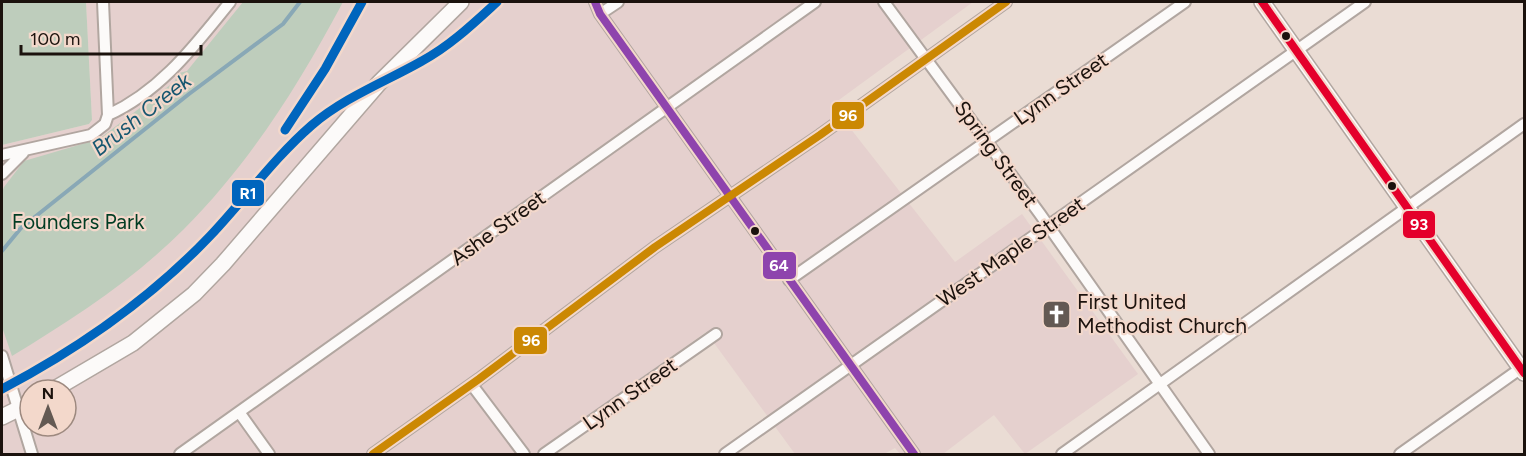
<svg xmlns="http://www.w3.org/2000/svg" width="1526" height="456" font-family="Figtree,sans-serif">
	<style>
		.commercial { fill: #e5d0ce; fill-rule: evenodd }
		.green { fill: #becdbc }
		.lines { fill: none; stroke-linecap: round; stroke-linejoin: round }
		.stream { stroke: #89a8b6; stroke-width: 4 }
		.street-casing { stroke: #b1a6a0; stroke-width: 14 }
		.secondary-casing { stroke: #b1a6a0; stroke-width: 18 }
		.street { stroke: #fcfaf9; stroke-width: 10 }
		.secondary { stroke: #fcfaf9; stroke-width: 15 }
		.bus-1-casing { stroke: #f3d8cb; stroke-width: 12 }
		.bus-2-casing { stroke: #f3d8cb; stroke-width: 12 }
		.bus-3-casing { stroke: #f3d8cb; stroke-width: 12 }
		.bus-1 { stroke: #e4002b; stroke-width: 8 }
		.bus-2 { stroke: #8e44ad; stroke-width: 8 }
		.bus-3 { stroke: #cb8803; stroke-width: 8 }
		.rail-1-casing { stroke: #f3d8cb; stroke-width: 14 }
		.rail-1 { stroke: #0065bd; stroke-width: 9 }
		.bus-dot { fill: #1b120d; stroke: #f3d8cb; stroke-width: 2 }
		.labels { text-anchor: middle; stroke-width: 4.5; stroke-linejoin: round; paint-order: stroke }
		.street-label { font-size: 21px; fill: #1b120d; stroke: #f3d8cb }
		.park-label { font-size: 21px; fill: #003d23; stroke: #f3d8cb }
		.poi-label { font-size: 21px; fill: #1b120d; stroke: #f3d8cb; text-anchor: start }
		.water-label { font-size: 22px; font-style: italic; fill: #175770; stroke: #f3d8cb }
		.line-badge { stroke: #f3d8cb; stroke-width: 2 }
		.badge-label { font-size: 16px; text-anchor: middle; font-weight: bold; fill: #fff }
	</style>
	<rect width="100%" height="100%" fill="#eadcd4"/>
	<path class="commercial" d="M86,2H973L832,105L955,262L1022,214L1138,374L1025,454L994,415L943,454H900L895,448L884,454H795L706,332L535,454H2V145L89,124L92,120ZM30,390H66V426H30Z"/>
	<path class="green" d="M2,2H86L92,120L89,124L2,145Z
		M243,2H343C300,83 250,163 184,229C133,280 73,319 12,356L2,327V192L4,187L24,161L99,139L174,82L179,73L187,71Z"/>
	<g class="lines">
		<path class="stream" d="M2,251L21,228L189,94L283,24L300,2"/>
		<defs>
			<path id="street" d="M595,2L600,14L914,454
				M884,2L1040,214L1209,454
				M600,14L618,2
				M108,115C161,91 195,45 230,2
				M2,155L91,135L105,124L108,115L103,2
				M2,174L23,153
				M789,280L1185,2
				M2,356L32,454
				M472,385L524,454
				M239,412L269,454
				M180,454L815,2
				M373,454L479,379L655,247L820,135L1006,2
				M544,454L716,334
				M725,454L1365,2
				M1062,454L1524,124
				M1400,454L1524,366"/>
			<path id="secondary" d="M1262,2L1524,373
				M53,390L133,343L194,294L223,264L379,83L461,2
				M2,417L30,403"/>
		</defs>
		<use href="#street" class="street-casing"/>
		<use href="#secondary" class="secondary-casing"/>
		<use href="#street" class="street"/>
		<use href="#secondary" class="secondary"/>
		<defs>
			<path id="bus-1" d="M1262,2L1524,373"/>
			<path id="bus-2" d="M595,2L600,14L914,454"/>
			<path id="bus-3" d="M373,454L479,379L655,247L820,135L1006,2"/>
		</defs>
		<use href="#bus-1" class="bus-1-casing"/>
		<use href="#bus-2" class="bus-2-casing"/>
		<use href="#bus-3" class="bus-3-casing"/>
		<use href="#bus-1" class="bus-1"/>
		<use href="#bus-2" class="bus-2"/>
		<use href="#bus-3" class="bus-3"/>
		<defs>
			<path id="rail-1" d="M285,130L325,69L362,2
				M2,389C78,349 151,298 210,236C245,199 274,158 312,125C345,97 385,82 422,61C450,46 474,23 497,2"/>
		</defs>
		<use href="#rail-1" class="rail-1-casing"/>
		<use href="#rail-1" class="rail-1"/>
	</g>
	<defs>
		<symbol id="church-square" viewBox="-11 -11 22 22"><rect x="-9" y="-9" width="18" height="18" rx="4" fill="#635953" stroke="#f3d8cb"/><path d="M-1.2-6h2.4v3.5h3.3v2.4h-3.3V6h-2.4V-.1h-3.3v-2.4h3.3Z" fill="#fff"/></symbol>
	</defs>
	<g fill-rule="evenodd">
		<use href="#church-square" x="1040" y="298" width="33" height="33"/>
	</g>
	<g class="bus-dot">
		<circle cx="1286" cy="36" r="5"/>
		<circle cx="1392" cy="186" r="5"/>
		<circle cx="755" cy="231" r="5"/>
	</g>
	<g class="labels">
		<g class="street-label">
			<text transform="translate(1061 89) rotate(-35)" y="7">Lynn Street</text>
			<text transform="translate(996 154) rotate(54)" y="7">Spring Street</text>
			<text transform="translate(498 228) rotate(-36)" y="7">Ashe Street</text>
			<text transform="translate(1011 252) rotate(-35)" y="7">West Maple Street</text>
			<text transform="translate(630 394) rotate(-35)" y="7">Lynn Street</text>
		</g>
		<g class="park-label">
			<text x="78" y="229">Founders Park</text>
		</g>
		<g class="poi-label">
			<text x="1077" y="309">First United<tspan x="1077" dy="24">Methodist Church</tspan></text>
		</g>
		<g class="water-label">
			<text transform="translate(141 114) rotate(-38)" y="8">Brush Creek</text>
		</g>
	</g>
	<g class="line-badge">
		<rect x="831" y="101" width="34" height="29" rx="6" fill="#cb8803"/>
		<rect x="231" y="179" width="34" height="28" rx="6" fill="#0065bd"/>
		<rect x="1402" y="210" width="34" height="29" rx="6" fill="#e4002b"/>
		<rect x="762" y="251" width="35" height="29" rx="6" fill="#8e44ad"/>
		<rect x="513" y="326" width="35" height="29" rx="6" fill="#cb8803"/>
	</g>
	<g class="badge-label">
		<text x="848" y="121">96</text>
		<text x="248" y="199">R1</text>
		<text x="1419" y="230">93</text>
		<text x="779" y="271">64</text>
		<text x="531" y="346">96</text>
	</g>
	<rect width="1526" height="456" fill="none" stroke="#1b120d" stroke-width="6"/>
	<g transform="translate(48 408)"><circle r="28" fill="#f3d8cb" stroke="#9d897f" stroke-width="1.5"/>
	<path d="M0-4.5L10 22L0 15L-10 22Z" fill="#635953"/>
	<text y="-9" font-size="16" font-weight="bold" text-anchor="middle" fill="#1b120d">N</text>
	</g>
	<path d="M21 45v9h180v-9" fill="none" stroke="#1b120d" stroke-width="3"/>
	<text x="30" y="45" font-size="18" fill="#1b120d" stroke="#f3d8cb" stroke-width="4.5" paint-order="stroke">100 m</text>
</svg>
